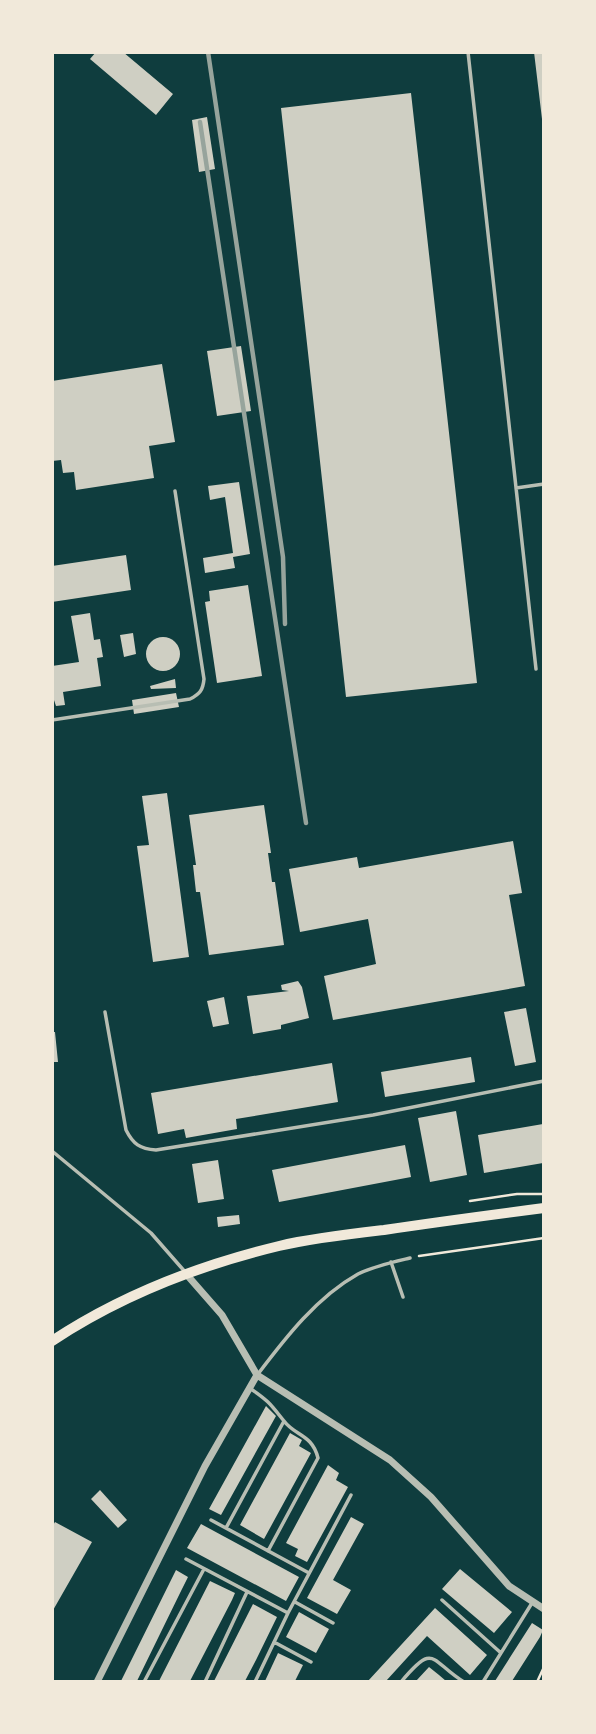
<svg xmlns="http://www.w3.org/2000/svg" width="596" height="1734" font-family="'DM Sans',sans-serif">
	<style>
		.building { fill: #cfcfc3 }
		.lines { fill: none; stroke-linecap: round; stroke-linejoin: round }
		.path { stroke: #f1e9da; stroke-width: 2.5 }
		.service { stroke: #b8beb3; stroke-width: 3.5 }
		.minor { stroke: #b8beb3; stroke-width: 7 }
		.secondary { stroke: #f1e9da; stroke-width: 10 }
		.rail { stroke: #97a49c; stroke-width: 4.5 }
	</style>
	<rect width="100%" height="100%" fill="#0f3d3e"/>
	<path class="building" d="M96,52H123L173,94L156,115L90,59Z
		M534,52H543V119H542Z
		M411,93L477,683L346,697L281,108Z
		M207,117L215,169L199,172L192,120Z
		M241,346L251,411L217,416L207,351Z
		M162,364L175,442L149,446L154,478L76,490L74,472L63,473L61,460L52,461V381Z
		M239,482L250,554L233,557L235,568L205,573L203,558L233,553L225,497L210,500L208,486Z
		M126,555L131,590L52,602V566Z
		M248,585L262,676L217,683L205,602L210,601L209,591Z
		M90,613L94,640L100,639L103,657L97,658L101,686L63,692L65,705L56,706L52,694V666L79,662L71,616Z
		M133,633L136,654L124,657L120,635Z
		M146 654a17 17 0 1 1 34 0a17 17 0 1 1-34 0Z
		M175,679L176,688L151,689L150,686Z
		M176,693L179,707L134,714L132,700Z
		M167,793L189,957L153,962L137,846L149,845L142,796Z
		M264,805L271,853H268L272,882H275L284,945L209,955L200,892H196L193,865H196L189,815Z
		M513,841L522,893L509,895L525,986L333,1020L324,976L376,964L368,919L300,932L289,869L357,857L359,868Z
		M298,981L302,987L309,1018L281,1025V1029L253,1034L247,996L289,991L282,990L281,985Z
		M224,997L229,1024L213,1027L207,1001Z
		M526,1008L536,1062L515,1066L504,1012Z
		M52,1032H55L58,1062H52Z
		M471,1057L475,1082L385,1097L381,1072Z
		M332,1063L338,1102L236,1119L237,1129L186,1138L184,1129L158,1134L151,1093Z
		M456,1111L467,1175L430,1182L418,1118Z
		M543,1124V1163L484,1173L478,1135Z
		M405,1145L411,1177L279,1202L272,1170Z
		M218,1160L224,1199L198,1203L192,1164Z
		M239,1215L240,1224L218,1227L217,1217Z
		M266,1406L276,1416L221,1515L209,1509Z
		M290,1433L302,1440L299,1446L311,1453L264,1539L240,1525Z
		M328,1465L339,1473L336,1480L348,1487L307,1562L295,1556L298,1549L286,1543Z
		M100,1490L127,1520L118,1528L91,1499Z
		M351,1517L364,1524L333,1580L351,1590L337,1614L307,1598Z
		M55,1522L92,1542L52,1612V1527Z
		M201,1524L299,1577L286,1601L187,1548Z
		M460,1569L512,1612L494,1633L442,1589Z
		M176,1570L188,1577L182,1589L137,1681H121Z
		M210,1581L235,1593L232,1600L190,1681H159Z
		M253,1604L277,1617L256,1660L245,1681H214Z
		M435,1608L487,1655L470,1675L427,1636L386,1681H368Z
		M299,1612L329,1629L316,1653L286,1637Z
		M532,1623L543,1630L540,1637L512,1681H495Z
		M278,1653L303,1665L295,1681H265Z
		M429,1667L439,1675L446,1681H416Z"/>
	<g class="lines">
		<path class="path" d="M470,1201L517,1194H544
			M419,1256L544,1238
			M537,1682L544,1667"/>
		<path class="service" d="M468,52L536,669
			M516,488L544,484
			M52,720L190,699C200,694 203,690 204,679L175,491
			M105,1012L126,1130C133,1144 140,1149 156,1150L373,1115L544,1081
			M52,1151L151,1233L186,1273
			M391,1262L403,1297
			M258,1374C286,1337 317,1297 358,1274C374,1266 393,1262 410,1258
			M251,1389C269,1401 271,1405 284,1421C295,1436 312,1434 318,1458L268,1551
			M211,1520L309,1573
			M226,1528L284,1421
			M186,1559L288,1613
			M442,1600L501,1653
			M295,1602L333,1623
			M274,1642L311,1662
			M144,1682L204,1569
			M205,1682L247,1592
			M255,1682L288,1613L351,1495
			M401,1682C435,1641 430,1661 464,1682
			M483,1682L532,1603"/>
		<path class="minor" d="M187,1275L222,1315L257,1375L390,1460L431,1497L509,1586L544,1609
			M97,1682L205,1466L257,1375"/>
		<path class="secondary" d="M52,1341C120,1296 200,1265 279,1246C313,1238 349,1234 384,1230C437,1222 490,1215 544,1208"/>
		<path class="rail" d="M208,52L283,557L285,624
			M200,122L306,823"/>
	</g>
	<rect width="596" height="1734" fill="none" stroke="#f1e9da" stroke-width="108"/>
</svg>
